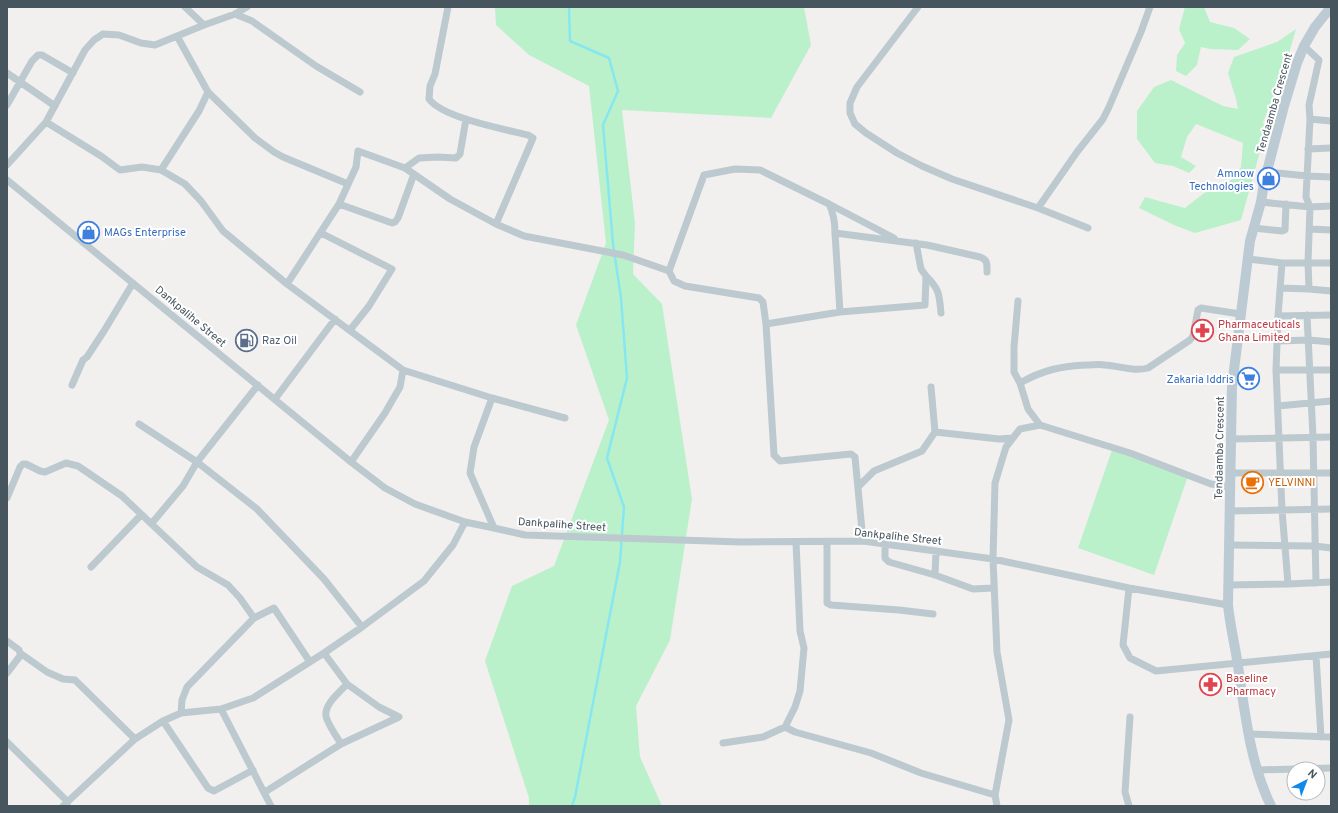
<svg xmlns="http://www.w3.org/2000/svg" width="1338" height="813" font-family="Overpass,sans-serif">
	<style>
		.green { fill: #bbf1ca }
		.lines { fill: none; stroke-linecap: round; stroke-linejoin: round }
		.stream { stroke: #86e7f1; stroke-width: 2.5 }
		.street { stroke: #bcc9cf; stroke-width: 7 }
		.secondary { stroke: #bccad4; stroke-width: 10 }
		.labels { text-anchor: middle; stroke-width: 4; stroke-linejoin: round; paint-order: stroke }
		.street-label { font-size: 11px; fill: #46555e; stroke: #fff }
		.shop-label { font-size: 11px; fill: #366cbe; stroke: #fff; text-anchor: end }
		.health-label { font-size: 11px; fill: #be3a42; stroke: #fff; text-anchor: start }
		.service-label { font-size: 11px; fill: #4e5e75; stroke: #fff; text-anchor: start }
		.food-label { font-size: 11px; fill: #c56008; stroke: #fff; text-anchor: start }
	</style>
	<rect width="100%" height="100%" fill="#f2efef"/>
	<path class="green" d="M495,7H804L811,45L771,118L622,110L635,223L633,274L662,304L692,499L670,640L636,706L640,757L662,806H529V798L485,661L512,586L554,566L609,420L576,325L606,243L589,86L529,55L496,25Z
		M1185,7H1204L1210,22L1234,28L1250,39L1238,50L1210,49L1201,47L1197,65L1186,76L1176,71L1177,55L1185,43L1179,29Z
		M1296,29L1284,71L1263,122L1266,130L1241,220L1195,233L1174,225L1139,208L1145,197L1185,208L1204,193L1226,186L1241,167L1243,143L1196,124L1187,137L1181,157L1196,166L1189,173L1173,166L1155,163L1137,139V111L1154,87L1171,80L1223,106L1238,109L1236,99L1228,73L1234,57L1277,42Z
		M1112,450L1188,476L1154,575L1078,548Z"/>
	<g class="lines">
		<path class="stream" d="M569,7L570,41L609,58L618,91L603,125L613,244L621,298L627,378L607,458L624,507L620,562L575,797L572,806"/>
		<path class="street" d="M185,7L204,25
			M448,7L435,74L430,86L429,99C443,118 504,129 528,135L533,138L496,224
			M918,7L857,87L850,103V113L855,124L866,133L897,153L922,166L952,179L1038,208L1088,228
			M235,14L252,21L316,66L360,92
			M177,36L208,92L255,138L274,152L283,157L348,184
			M1304,46L1319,60L1309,105L1310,119L1306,197L1310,207L1308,263L1309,289L1331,291
			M7,73L55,106
			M7,105L32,61L38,55H42L73,73
			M1310,119L1331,121
			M46,122L101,156L120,170L142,167L161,170L185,184L201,201L223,231L287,284L403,370L492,398L565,418
			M1308,149L1331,148
			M7,165L46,122L85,50L94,40L103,34L119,35L141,43L155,45L204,25L235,14L247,7
			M405,168L419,158L438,157L456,158L460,154L466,119
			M161,170L199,111L208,92
			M1267,172L1307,176L1331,177
			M7,180L351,462L385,488L415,504L465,522L494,528L525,535L741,542L863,541L993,559L1129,588L1228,605
			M1261,202L1310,207L1331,206
			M339,204L392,223L395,222L398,218L414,174
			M829,204L894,238
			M1038,208L1077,152L1103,119L1109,107L1141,32L1150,7
			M1254,228L1282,231L1285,230L1286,204
			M1310,229L1331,230
			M321,233L392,269L369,306L350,330
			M835,233L927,245L980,257C988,260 987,264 987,272
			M1248,259L1282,263H1331
			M669,271L704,175L735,169L760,170L829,204C834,214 835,222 835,233L840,312L766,324
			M926,276C940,290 939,294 941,313
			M287,284L339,204L356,167L358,151L405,168L450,199L496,224L524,236L623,255L669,271L674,281L685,286L759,298L763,302L766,324L774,455L780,461L851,454L855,457L863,541
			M1280,288L1309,289
			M1018,301L1014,347V372L1020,383C1043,370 1061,366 1087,365C1093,365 1099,364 1105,365C1120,366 1134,372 1148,368L1190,340L1193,336L1198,310L1201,308L1240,314
			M840,312L925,305L926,276L921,269L916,243
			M1307,315L1313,437L1316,583
			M1278,316L1282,263
			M1277,341L1309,340L1331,342
			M1276,370H1331
			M1020,383L1028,409L1040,425L1130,453L1211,484L1230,487
			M72,385L83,360L87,357L104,331L133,283
			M931,387L935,432
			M492,398L474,447L470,473L494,528
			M275,399L335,319
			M1278,406L1331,401
			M139,424L197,462L257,509L324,579L362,627
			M1231,439L1331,437
			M351,462L385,413L400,387L403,370
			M1230,473H1331
			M858,487L874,471L922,451L935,432L999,439L1013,438
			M7,498L20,467L23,464H26L40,471L45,472L66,463L78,466L122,496L197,567L228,585L240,598L254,618
			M1229,511L1331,509
			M152,523L183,486L197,462L258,385
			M827,542V603L831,605L899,610L933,614
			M885,544V558L889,562L935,575L973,589L994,588
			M1230,545L1315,546L1331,548
			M91,567L141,515
			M935,575L936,551
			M1288,584L1331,582
			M1228,585L1288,584L1282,510L1276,370L1278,316L1331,315
			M1129,588L1123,645L1130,658L1156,671L1331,654
			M7,641L19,650L20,653L47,672L63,679L75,680L135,739
			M324,653L347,684C340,692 324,704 326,716C327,723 337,737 341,744
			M1316,656L1321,737
			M7,673L20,656V653
			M347,684L379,707L399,717
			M221,709L271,806
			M181,713L182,700L187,687L254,618L274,608L310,662
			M163,721L208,788L214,791L253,770
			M785,727L795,732L871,753L921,773L995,795
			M1248,734L1331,737
			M7,742L68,802
			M723,743L763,737L785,727L795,707L800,691L804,648L800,631L796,542
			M1258,770L1331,768
			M265,792L341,744L399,717
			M63,806L135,739L163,721L181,713L221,709L253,698L324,653L362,627L424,581L453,545L465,522
			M997,806L995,795L1009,720L997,652L993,559L995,483L1006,447L1020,429L1040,425
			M1129,806L1125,792L1130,717"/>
		<path class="secondary" d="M1271,806C1250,763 1245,713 1238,666C1235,645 1230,626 1228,605L1232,386L1250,241L1261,202L1264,183L1284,106L1297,63L1304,46L1315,27L1331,7"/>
	</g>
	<defs>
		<symbol id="shop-ring" viewBox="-11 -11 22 22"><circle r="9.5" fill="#fff" stroke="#3f7fe0" stroke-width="1.5"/><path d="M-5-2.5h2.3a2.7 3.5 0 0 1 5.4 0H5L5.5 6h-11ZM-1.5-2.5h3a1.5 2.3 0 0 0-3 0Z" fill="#3f7fe0"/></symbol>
		<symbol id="pharmacy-ring" viewBox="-11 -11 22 22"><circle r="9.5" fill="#fff" stroke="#e0444e" stroke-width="1.5"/><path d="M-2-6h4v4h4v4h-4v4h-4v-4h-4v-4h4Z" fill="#e0444e"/></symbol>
		<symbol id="fuel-ring" viewBox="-11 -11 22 22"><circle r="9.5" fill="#fff" stroke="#5c6f8a" stroke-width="1.5"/><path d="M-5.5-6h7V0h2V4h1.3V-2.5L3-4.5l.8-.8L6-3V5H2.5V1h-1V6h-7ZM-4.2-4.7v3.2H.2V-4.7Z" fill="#5c6f8a"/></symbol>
		<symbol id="supermarket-ring" viewBox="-11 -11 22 22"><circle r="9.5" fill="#fff" stroke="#3f7fe0" stroke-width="1.5"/><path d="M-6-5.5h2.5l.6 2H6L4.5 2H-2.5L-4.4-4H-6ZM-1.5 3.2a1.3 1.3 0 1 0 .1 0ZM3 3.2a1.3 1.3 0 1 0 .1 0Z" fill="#3f7fe0"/></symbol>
		<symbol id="cafe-ring" viewBox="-11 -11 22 22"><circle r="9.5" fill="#fff" stroke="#e8710a" stroke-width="1.5"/><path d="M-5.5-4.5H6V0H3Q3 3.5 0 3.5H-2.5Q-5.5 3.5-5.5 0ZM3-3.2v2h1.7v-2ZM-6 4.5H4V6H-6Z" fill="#e8710a"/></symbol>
	</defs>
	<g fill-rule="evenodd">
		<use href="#shop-ring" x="1256" y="166" width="25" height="25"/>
		<use href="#shop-ring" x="76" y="220" width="25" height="25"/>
		<use href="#pharmacy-ring" x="1190" y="318" width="25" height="25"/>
		<use href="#fuel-ring" x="234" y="328" width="25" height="25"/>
		<use href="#supermarket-ring" x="1236" y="366" width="25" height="25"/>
		<use href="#cafe-ring" x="1240" y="470" width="25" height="25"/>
		<use href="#pharmacy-ring" x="1198" y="672" width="25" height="25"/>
	</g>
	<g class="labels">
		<g class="street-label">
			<text transform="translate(1274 103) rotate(-74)" y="4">Tendaamba Crescent</text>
			<text transform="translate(191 316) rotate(40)" y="4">Dankpalihe Street</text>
			<text transform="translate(1219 448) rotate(-89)" y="4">Tendaamba Crescent</text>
			<text transform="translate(562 524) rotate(4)" y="4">Dankpalihe Street</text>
			<text transform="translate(898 536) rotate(6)" y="4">Dankpalihe Street</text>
		</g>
		<g class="shop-label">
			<text x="1254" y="177">Amnow<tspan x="1254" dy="13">Technologies</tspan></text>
			<text x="104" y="236" text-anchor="start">MAGs Enterprise</text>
			<text x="1234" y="383">Zakaria Iddris</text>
		</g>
		<g class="health-label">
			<text x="1218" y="328">Pharmaceuticals<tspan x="1218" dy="13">Ghana Limited</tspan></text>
			<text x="1226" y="682">Baseline<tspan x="1226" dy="13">Pharmacy</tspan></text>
		</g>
		<g class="service-label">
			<text x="262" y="344">Raz Oil</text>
		</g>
		<g class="food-label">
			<text x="1268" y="486">YELVINNI</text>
		</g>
	</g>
	<rect width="1338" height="813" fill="none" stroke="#46555e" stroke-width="16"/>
	<g transform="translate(1306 781) rotate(42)"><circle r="19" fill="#ffffff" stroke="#b5bbbf"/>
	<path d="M0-3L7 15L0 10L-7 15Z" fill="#1089eb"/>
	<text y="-6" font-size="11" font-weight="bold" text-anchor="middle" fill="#46555e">N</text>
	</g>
</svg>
